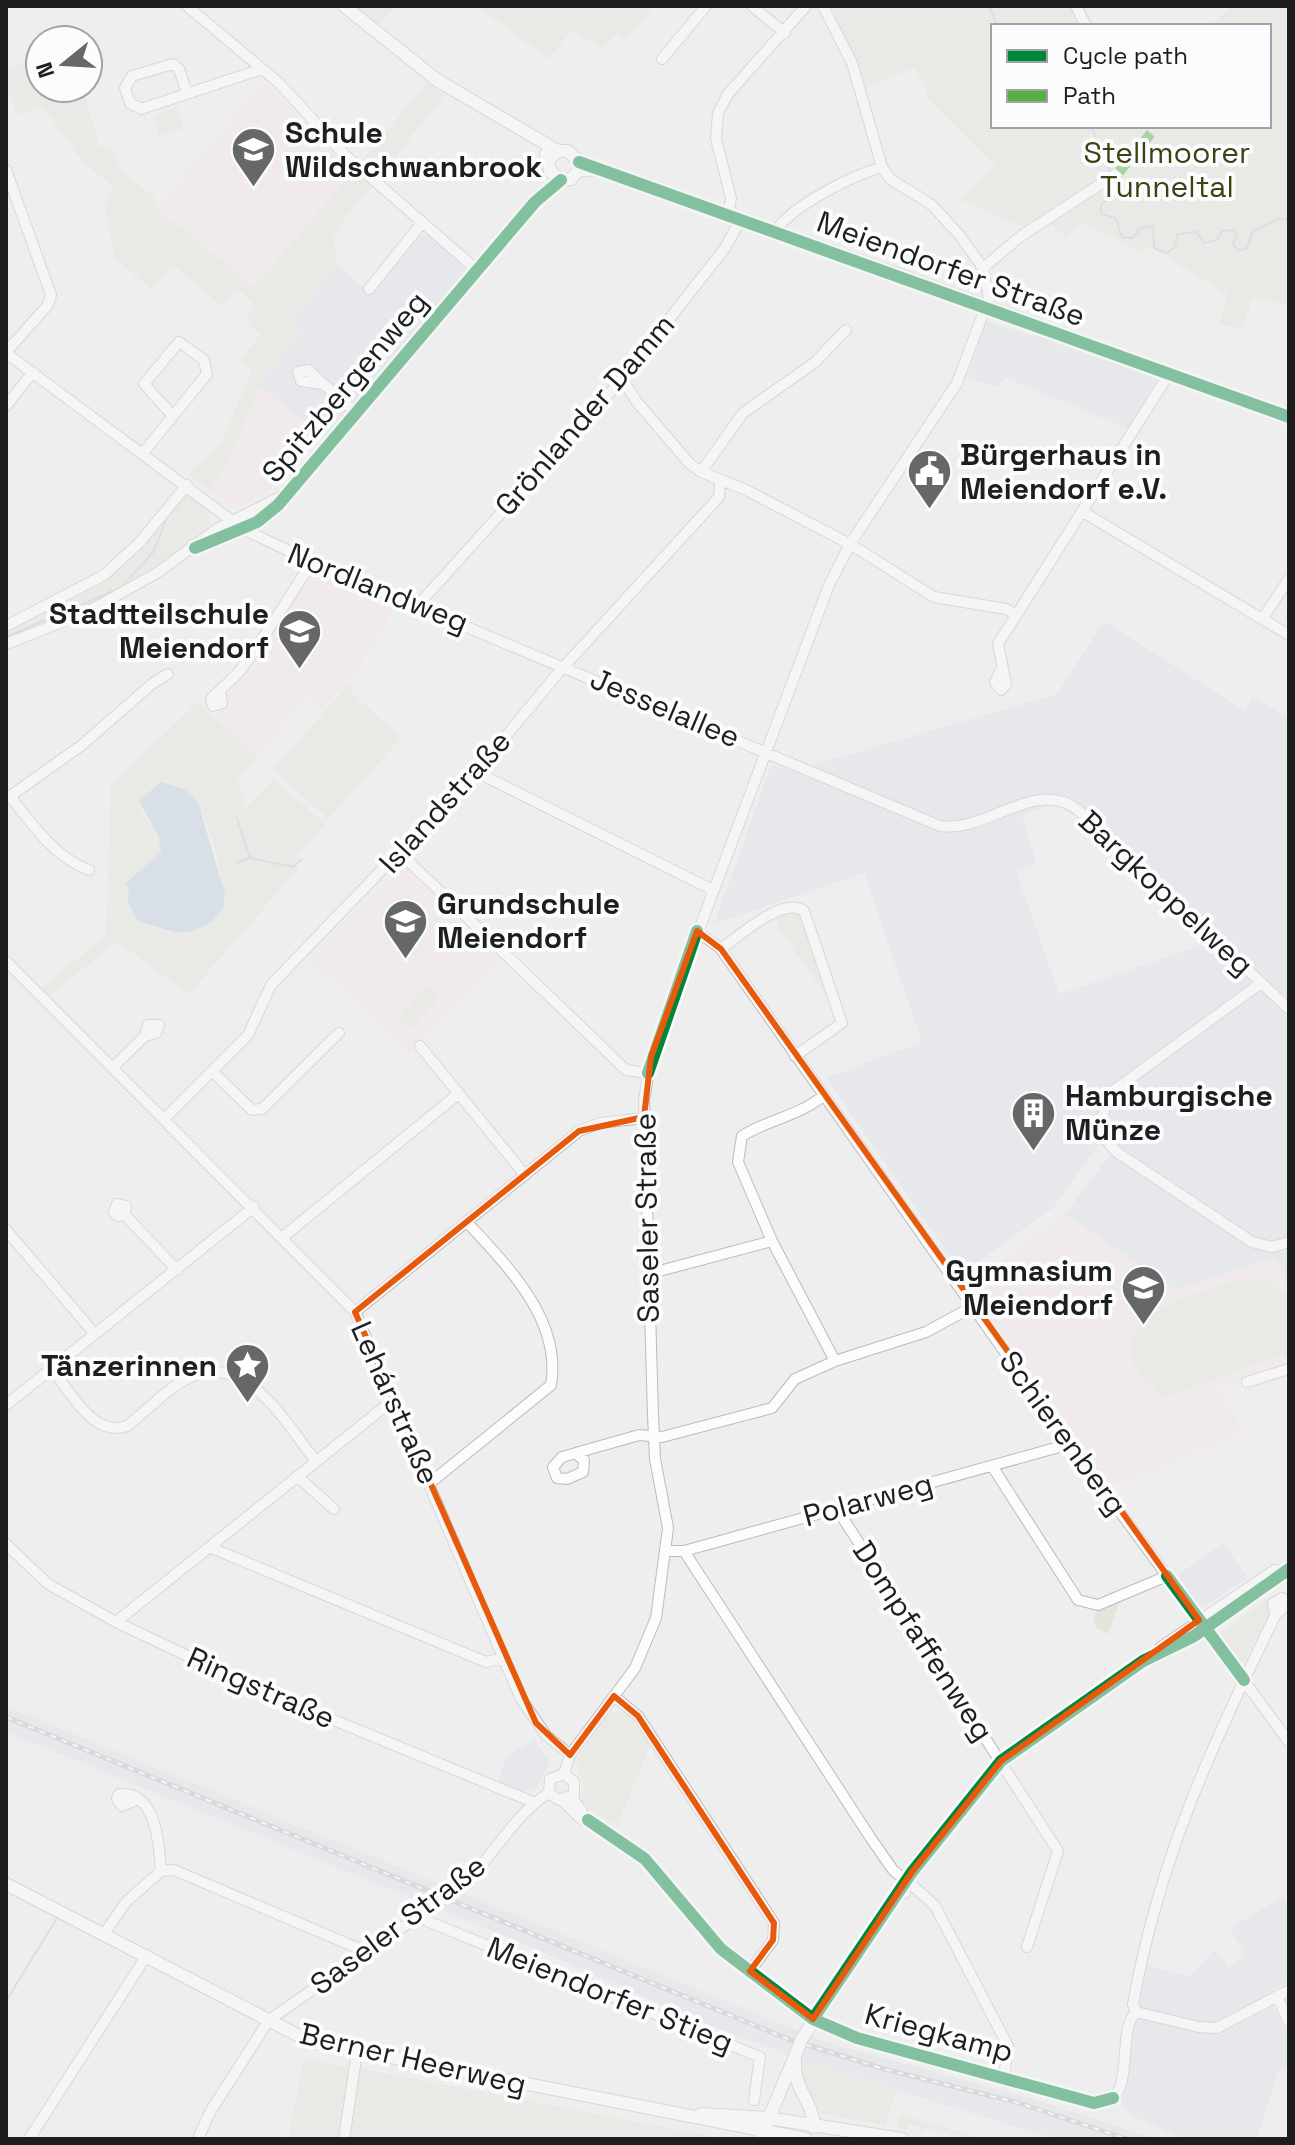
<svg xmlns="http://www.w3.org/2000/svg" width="1295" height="2145" font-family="'Space Grotesk',sans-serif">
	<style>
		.built { fill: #dee1e6; fill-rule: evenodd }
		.education { fill: #f3e4e8 }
		.green { fill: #e2e5d9; fill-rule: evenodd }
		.water { fill: #bcccde }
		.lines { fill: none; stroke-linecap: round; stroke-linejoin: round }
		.stream { stroke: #bcccde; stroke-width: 2 }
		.minor-casing { stroke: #bbbbbc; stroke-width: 12 }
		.major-casing { stroke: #bbbbbc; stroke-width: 14 }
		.minor { stroke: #fcfcfd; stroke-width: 10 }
		.major { stroke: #fcfcfd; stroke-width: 12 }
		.rail-casing { stroke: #bfbfbf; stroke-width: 5 }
		.rail { stroke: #fafcfd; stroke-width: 2; stroke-dasharray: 6; stroke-linecap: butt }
		.minor-bridge-casing { stroke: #bbbbbc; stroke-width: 12; stroke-linecap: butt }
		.major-bridge-casing { stroke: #bbbbbc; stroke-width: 14; stroke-linecap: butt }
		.minor-bridge { stroke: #fcfcfd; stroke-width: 10 }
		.major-bridge { stroke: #fcfcfd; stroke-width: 12 }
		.quiet { stroke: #55b145; stroke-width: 10; stroke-dasharray: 20 10; stroke-linecap: butt }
		.cycleway-casing { stroke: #fafcfd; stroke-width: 17 }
		.cycleway { stroke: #00873e; stroke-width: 12 }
		.marked { fill: none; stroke: #e8590c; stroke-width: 6; stroke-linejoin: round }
		.labels { text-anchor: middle; stroke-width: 8; stroke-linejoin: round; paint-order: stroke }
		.poi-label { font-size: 30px; font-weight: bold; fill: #1d1e1e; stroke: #fafcfd; text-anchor: start }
		.park-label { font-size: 30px; fill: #3c4310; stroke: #fafcfd }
		.street-label { font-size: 30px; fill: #1d1e1e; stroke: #fafcfd }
	</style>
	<rect width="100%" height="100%" fill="#eeeeef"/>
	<path class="built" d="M424,235L431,236L463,263L467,275L380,380L365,393L362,402L346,401L308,367L296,373L320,387L346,410L347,420L326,440L260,386L261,374L290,321L337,265L371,293L415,239Z
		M986,321L1030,335L1061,340L1158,377L1129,429L1006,378L996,387L967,379Z
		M1104,621L1245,711L1253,697L1289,718V1285L1275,1258L1176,1290L1065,1214L1111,1153L1099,1144L1054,1207L962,1274L826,1078L922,1042L864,873L714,924L771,765L792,771L1057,694ZM1049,805H1057L1076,817L1205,944L1059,994L1016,871L1036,863L1022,815Z
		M1224,1543L1248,1578L1201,1609L1177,1575Z
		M6,1706L823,2041L1030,2098L1157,2139H1055L804,2061L696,2020L529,1946L6,1732Z
		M535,1740L550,1763L536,1788L522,1791L498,1782L506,1756Z
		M1284,1896L1289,1906V1981L1266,1994L1289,2034V2067L1278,2072L1257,2139H1184L1130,2115L1121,2102L1147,1965L1190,1977L1214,1949L1229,1967L1245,1956L1230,1928Z"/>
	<path class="education" d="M265,81L351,171L254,287L157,207Z
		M260,386L323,437L275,485L243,506L231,504L209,490L226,468Z
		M316,570L399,602L363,662L321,710L306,698L257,756L215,716L224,706L228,688Z
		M403,865L501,962L408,1054L310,959Z
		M1065,1214L1176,1290L1275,1258L1289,1285V1363L1217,1388L1244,1432L1114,1487L969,1285Z"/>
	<path class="green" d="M353,6H397L377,26Z
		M477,6H654L626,40L617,33L603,49L572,30L548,59Z
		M831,6H1084L1095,26H993V126H1269V26H1210L1232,6H1289V306L1253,297L1242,329L1219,324L1227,294L1150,247L1141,253L1084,223L1065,236L1048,222L1110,179L1105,175L1023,227L960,200L995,166L927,98V92L914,67L867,89Z
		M40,59V88H83L99,145L111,149L124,174L153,195L157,208L254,287L428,82L445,95L342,222L334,238L337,265L292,319L303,330L264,378L225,468L209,490L188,474L222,441L252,370L241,359L260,335L246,322L253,303L237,289L222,306L173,265L151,289L115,258L104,205L113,187L83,162L45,110L40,107L17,115L6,87V69Z
		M177,107L183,129L159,136L153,115Z
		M184,491L209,506L208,531C149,580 78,611 6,640V628C36,615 69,603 96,583C128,557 158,525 186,495Z
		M349,684L352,688L350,691L401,738L328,819L273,769Z
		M198,702L257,756L236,784L245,793L244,808L239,814L274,779L325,824L293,861L261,833L299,868L189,994L117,942L44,1000L36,992L106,935L111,784ZM163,785C176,789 197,803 203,815C212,834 229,896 220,913C184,947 149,935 126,896L130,883L161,852L158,835L141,810L156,786Z
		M792,909L802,913L831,995H826L779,929L774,914Z
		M427,986L440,998L411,1029L398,1017Z
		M1248,1278L1269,1281L1289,1296V1353L1161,1398C1155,1382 1137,1378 1132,1360C1119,1309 1211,1287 1248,1278Z
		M1268,1599L1270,1614L1242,1665L1218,1634Z
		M1120,1600L1108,1634L1097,1628L1093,1619L1098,1608Z
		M625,1711L651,1744L617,1826L589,1810L582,1801L583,1787L576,1761L606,1715Z
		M304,2058L350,2068L339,2139H288Z
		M804,2061L896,2090L886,2126L823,2114C811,2101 798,2080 804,2061Z
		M359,2068L726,2139H348Z
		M901,2114L976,2137L975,2139L954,2134L950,2139L951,2133L939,2131L935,2136L936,2130L924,2128L920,2133V2127L909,2125L907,2130L896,2128Z"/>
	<path class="water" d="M161,782L184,789L198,802L225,894L223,909L211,922L193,931L176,933L138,921L127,901L129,889L125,884L161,852L158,835L139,801Z"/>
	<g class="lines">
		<path class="stream" d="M989,6L997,26
			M1091,126L1110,172
			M1112,182L1114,193L1101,205V214C1128,219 1111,225 1124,238H1132L1140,229L1153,226L1154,248L1166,253L1175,247L1177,234L1197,232L1204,243L1217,240L1222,231L1234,230L1237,235L1233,243L1238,251L1247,248L1253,231L1278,219L1289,220
			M130,578L154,551L165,522
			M6,637L113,591
			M237,818L250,858L238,862
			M250,858L293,867L302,859
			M6,2001L57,1918"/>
		<defs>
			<path id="minor" d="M187,6L279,83L344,154L477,270
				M752,6L785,33
				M1076,6L1086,26
				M662,59L706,6
				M187,93L179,69L173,64L132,76L125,88L130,103L141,109L262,69
				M6,170L51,295L48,305L6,352
				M728,215L731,198L716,139L718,113L728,94L806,6
				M775,232C792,205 852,176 882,167
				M983,268L1021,236L1119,172
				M369,289L422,223
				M6,353L243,529L312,562L940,826C987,833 1034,778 1077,809L1289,1009
				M622,379L637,402L689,463L701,472L744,489L850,544L934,597L1006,609L1016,615
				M323,384L301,381L298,372L308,370L358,415
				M6,406L33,372
				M143,453L207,374L204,360L179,342L144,384L173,416
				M701,472L743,413L814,363L846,330
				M1083,512L1289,635
				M195,548L257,522L278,505L535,202L561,180
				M419,604L622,379L725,248L741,219
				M1263,618L1289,579
				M6,626L104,575L139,543L187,485
				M6,644L85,613L157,573L217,529L286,494
				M1002,668L995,682L1001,690L1006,684L998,644L1169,374
				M220,690L222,703L213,706L211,699C221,688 234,679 242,668C267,634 289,597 312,562
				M476,772L713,890
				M10,796C32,824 55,858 89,870
				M6,799L82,745L153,683L168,674
				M400,853L626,1070L648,1073
				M697,931L721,949L1054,1422L1289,1742
				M721,949C738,937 784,895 804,911L842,1023L795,1056
				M6,961L355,1312L521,1699L546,1735L570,1755
				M1261,983L1113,1091C1099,1112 1098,1136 1118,1153L1252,1242L1272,1247L1289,1242
				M420,1046L525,1175
				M113,1067L145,1036L156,1033L159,1025H148L145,1036
				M213,1072L252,1110L262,1109L339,1033
				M824,1095C800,1116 769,1119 742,1136L738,1162L772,1241L835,1361
				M165,1118L248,1035L271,985L476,772L559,672L719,497L720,482
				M125,1215L126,1206L117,1204L114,1212L117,1216L125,1215L177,1270
				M6,1230L94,1333
				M284,1236L457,1095
				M648,1274L772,1241
				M355,1312L579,1131L600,1123L644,1118
				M51,1368C71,1392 93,1438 127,1426C147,1411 169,1386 191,1377C248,1352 286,1424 315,1460
				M1247,1382L1289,1369
				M6,1405L254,1207
				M576,1454L584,1460L583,1472L567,1479L557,1478L553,1467L562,1457L639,1435L662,1437L772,1408L795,1379L835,1361L926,1332L972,1307
				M992,1466L1078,1600L1098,1605L1167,1576
				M297,1476L334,1509
				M430,1483L551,1385C562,1320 508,1267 467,1222
				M837,1509L1058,1851L1027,1947
				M6,1544L48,1584L116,1622L251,1686L533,1802
				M209,1547L486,1662L504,1658
				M665,1551H684L1070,1444
				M684,1551L870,1837L893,1870L906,1881L905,1893
				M116,1622L393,1400
				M614,1696L638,1716L774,1923L773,1940L750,1971
				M564,1774L570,1755L635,1668L656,1618L668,1528L655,1459L653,1415L644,1101L651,1057L829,585L850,544L957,383L989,298L983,268L960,236L932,205L890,179L882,167L852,63L823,6
				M564,1774L550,1779L549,1793L559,1800L573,1795
				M564,1774L574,1782V1800L586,1818
				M136,1800L122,1806L117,1799L119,1794C157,1791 159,1845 161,1871
				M563,1801L580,1818L616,1837L645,1859L721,1949L813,2019L857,2038L1094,2103C1140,2107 1114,2033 1136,2012L1133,2004C1159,1859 1211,1747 1275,1616L1284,1607L1282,1598L1273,1603L1275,1616
				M911,1884L935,1906L1008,2046L1004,2077
				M459,1887C493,1860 512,1815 549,1793
				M420,1915L427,1921L760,2057L754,2100
				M104,1934L126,1902L161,1871L174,1870L367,1952
				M1277,1997L1289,2022
				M1136,2012L1199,2027L1217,2028L1289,1990
				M29,2139L147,1955
				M198,2139L210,2112L269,2020L426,1911
				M344,2139L357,2052
				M759,2139L764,2131L769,2139"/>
			<path id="major" d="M344,6L437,80L558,151
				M546,154L550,171L561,180L571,179L578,171L596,169
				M550,158L558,151H568L579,162L596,169L903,276L1289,417
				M1161,1648L1275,1571
				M6,1884L309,2041L806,2139
				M801,2040L912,1872L1001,1761L1143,1661L1194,1636L1289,1569
				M795,2061C793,2090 814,2102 814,2127
				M701,2114L768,2118L902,2139
				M766,2125L796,2054"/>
		</defs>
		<use href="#minor" class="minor-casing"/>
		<use href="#major" class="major-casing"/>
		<use href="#minor" class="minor"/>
		<use href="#major" class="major"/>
		<defs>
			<path id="rail" d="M6,1717L788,2039L884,2069L1019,2103L1127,2139"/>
		</defs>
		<use href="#rail" class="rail-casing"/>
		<use href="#rail" class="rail"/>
		<defs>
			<path id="minor-bridge" d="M426,1911L459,1887"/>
			<path id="major-bridge" d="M796,2054L801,2040"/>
		</defs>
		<use href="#minor-bridge" class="minor-bridge-casing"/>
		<use href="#major-bridge" class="major-bridge-casing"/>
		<use href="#minor-bridge" class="minor-bridge"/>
		<use href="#major-bridge" class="major-bridge"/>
		<path class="quiet" d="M1119,172L1157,126"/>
		<defs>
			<path id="cycleway" d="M579,162L1289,417
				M195,548L257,522L278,505L535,202L561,180
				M648,1073L697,931
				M1167,1576L1244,1680
				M588,1820L645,1859L721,1949L813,2019L857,2038L1094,2103L1113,2098
				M813,2019L912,1872L1001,1761L1143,1661L1194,1636L1289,1569"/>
		</defs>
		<use href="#cycleway" class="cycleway-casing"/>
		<use href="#cycleway" class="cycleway"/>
	</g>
	<path d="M0 0H1295V2145H0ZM697,931L721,949L1199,1620L1001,1761L912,1872L813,2019L750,1971L773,1940L774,1923L638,1716L614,1696L570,1755L536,1723L355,1312L579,1131L644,1117L651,1057Z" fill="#eeeeef" fill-opacity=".55" fill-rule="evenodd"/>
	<path class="marked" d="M697,931L721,949L1199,1620L1001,1761L912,1872L813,2019L750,1971L773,1940L774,1923L638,1716L614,1696L570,1755L536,1723L355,1312L579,1131L644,1117L651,1057Z"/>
	<defs>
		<symbol id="school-pin" viewBox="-11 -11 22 30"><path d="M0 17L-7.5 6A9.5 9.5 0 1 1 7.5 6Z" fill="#666767" stroke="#fafcfd"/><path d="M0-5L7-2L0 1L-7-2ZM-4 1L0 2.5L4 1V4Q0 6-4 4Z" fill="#fff"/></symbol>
		<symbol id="civic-pin" viewBox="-11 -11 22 30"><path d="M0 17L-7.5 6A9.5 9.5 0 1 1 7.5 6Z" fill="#666767" stroke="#fafcfd"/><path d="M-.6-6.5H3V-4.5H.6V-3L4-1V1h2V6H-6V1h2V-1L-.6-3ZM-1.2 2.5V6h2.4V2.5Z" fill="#fff"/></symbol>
		<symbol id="building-pin" viewBox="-11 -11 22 30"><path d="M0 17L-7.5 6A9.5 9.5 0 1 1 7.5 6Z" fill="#666767" stroke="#fafcfd"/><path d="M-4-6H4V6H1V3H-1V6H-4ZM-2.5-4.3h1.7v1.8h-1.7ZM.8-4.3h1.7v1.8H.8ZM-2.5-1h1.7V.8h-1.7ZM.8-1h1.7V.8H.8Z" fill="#fff"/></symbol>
		<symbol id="sight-pin" viewBox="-11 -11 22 30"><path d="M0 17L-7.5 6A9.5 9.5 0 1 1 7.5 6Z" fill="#666767" stroke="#fafcfd"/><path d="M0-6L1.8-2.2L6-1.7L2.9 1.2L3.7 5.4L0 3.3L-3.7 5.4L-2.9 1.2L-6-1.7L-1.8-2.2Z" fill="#fff"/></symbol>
	</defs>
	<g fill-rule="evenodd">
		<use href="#school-pin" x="228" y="124" width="51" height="69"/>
		<use href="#civic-pin" x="904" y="446" width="51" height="69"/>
		<use href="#school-pin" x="274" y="606" width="51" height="69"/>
		<use href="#school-pin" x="380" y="896" width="51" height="69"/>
		<use href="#building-pin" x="1008" y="1088" width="51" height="69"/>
		<use href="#school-pin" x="1118" y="1262" width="51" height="69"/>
		<use href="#sight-pin" x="222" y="1340" width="51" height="69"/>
	</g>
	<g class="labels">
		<g class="poi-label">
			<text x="285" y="143">Schule<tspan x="285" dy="34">Wildschwanbrook</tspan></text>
			<text x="960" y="465">Bürgerhaus in<tspan x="960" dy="34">Meiendorf e.V.</tspan></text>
			<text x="269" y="624" text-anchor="end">Stadtteilschule<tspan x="269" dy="34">Meiendorf</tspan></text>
			<text x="437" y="914">Grundschule<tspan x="437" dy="34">Meiendorf</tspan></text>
			<text x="1065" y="1106">Hamburgische<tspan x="1065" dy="34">Münze</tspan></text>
			<text x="1113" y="1281" text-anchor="end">Gymnasium<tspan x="1113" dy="34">Meiendorf</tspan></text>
			<text x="217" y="1376" text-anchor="end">Tänzerinnen</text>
		</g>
		<g class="park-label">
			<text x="1167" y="163">Stellmoorer<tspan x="1167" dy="34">Tunneltal</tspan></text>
		</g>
		<g class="street-label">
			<text transform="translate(951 269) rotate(20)" y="10">Meiendorfer Straße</text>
			<text transform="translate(345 387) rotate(-50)" y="10">Spitzbergenweg</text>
			<text transform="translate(585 415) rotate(-49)" y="10">Grönlander Damm</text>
			<text transform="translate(378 588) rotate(22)" y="10">Nordlandweg</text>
			<text transform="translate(665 708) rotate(23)" y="10">Jesselallee</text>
			<text transform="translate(445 802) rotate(-48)" y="10">Islandstraße</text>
			<text transform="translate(1166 893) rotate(43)" y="10">Bargkoppelweg</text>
			<text transform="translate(647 1218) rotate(-91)" y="10">Saseler Straße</text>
			<text transform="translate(395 1403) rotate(66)" y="10">Lehárstraße</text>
			<text transform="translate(1063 1433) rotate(54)" y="10">Schierenberg</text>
			<text transform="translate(868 1500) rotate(-15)" y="10">Polarweg</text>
			<text transform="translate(923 1641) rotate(57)" y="10">Dompfaffenweg</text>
			<text transform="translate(261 1688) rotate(24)" y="10">Ringstraße</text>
			<text transform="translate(398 1925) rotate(-37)" y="10">Saseler Straße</text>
			<text transform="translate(610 1995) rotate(22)" y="10">Meiendorfer Stieg</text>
			<text transform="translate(939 2033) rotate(15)" y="10">Kriegkamp</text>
			<text transform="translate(413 2059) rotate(13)" y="10">Berner Heerweg</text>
		</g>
	</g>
	<rect width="1295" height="2145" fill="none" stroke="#1d1e1e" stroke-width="16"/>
	<rect x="991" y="24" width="280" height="104" fill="#fafcfd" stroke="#a2a3a4" stroke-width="2"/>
	<rect x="1007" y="50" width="40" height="12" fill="#00873e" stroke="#a2a3a4" stroke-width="2"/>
	<text x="1063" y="64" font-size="24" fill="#1d1e1e">Cycle path</text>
	<rect x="1007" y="90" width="40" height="12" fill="#55b145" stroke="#a2a3a4" stroke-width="2"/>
	<text x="1063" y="104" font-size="24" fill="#1d1e1e">Path</text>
	<g transform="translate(64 64) rotate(252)"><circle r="38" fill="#fafcfd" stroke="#a2a3a4" stroke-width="2"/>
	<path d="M0-6L14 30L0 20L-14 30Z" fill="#666767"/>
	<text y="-12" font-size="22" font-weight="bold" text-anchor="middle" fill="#1d1e1e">N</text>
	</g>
</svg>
